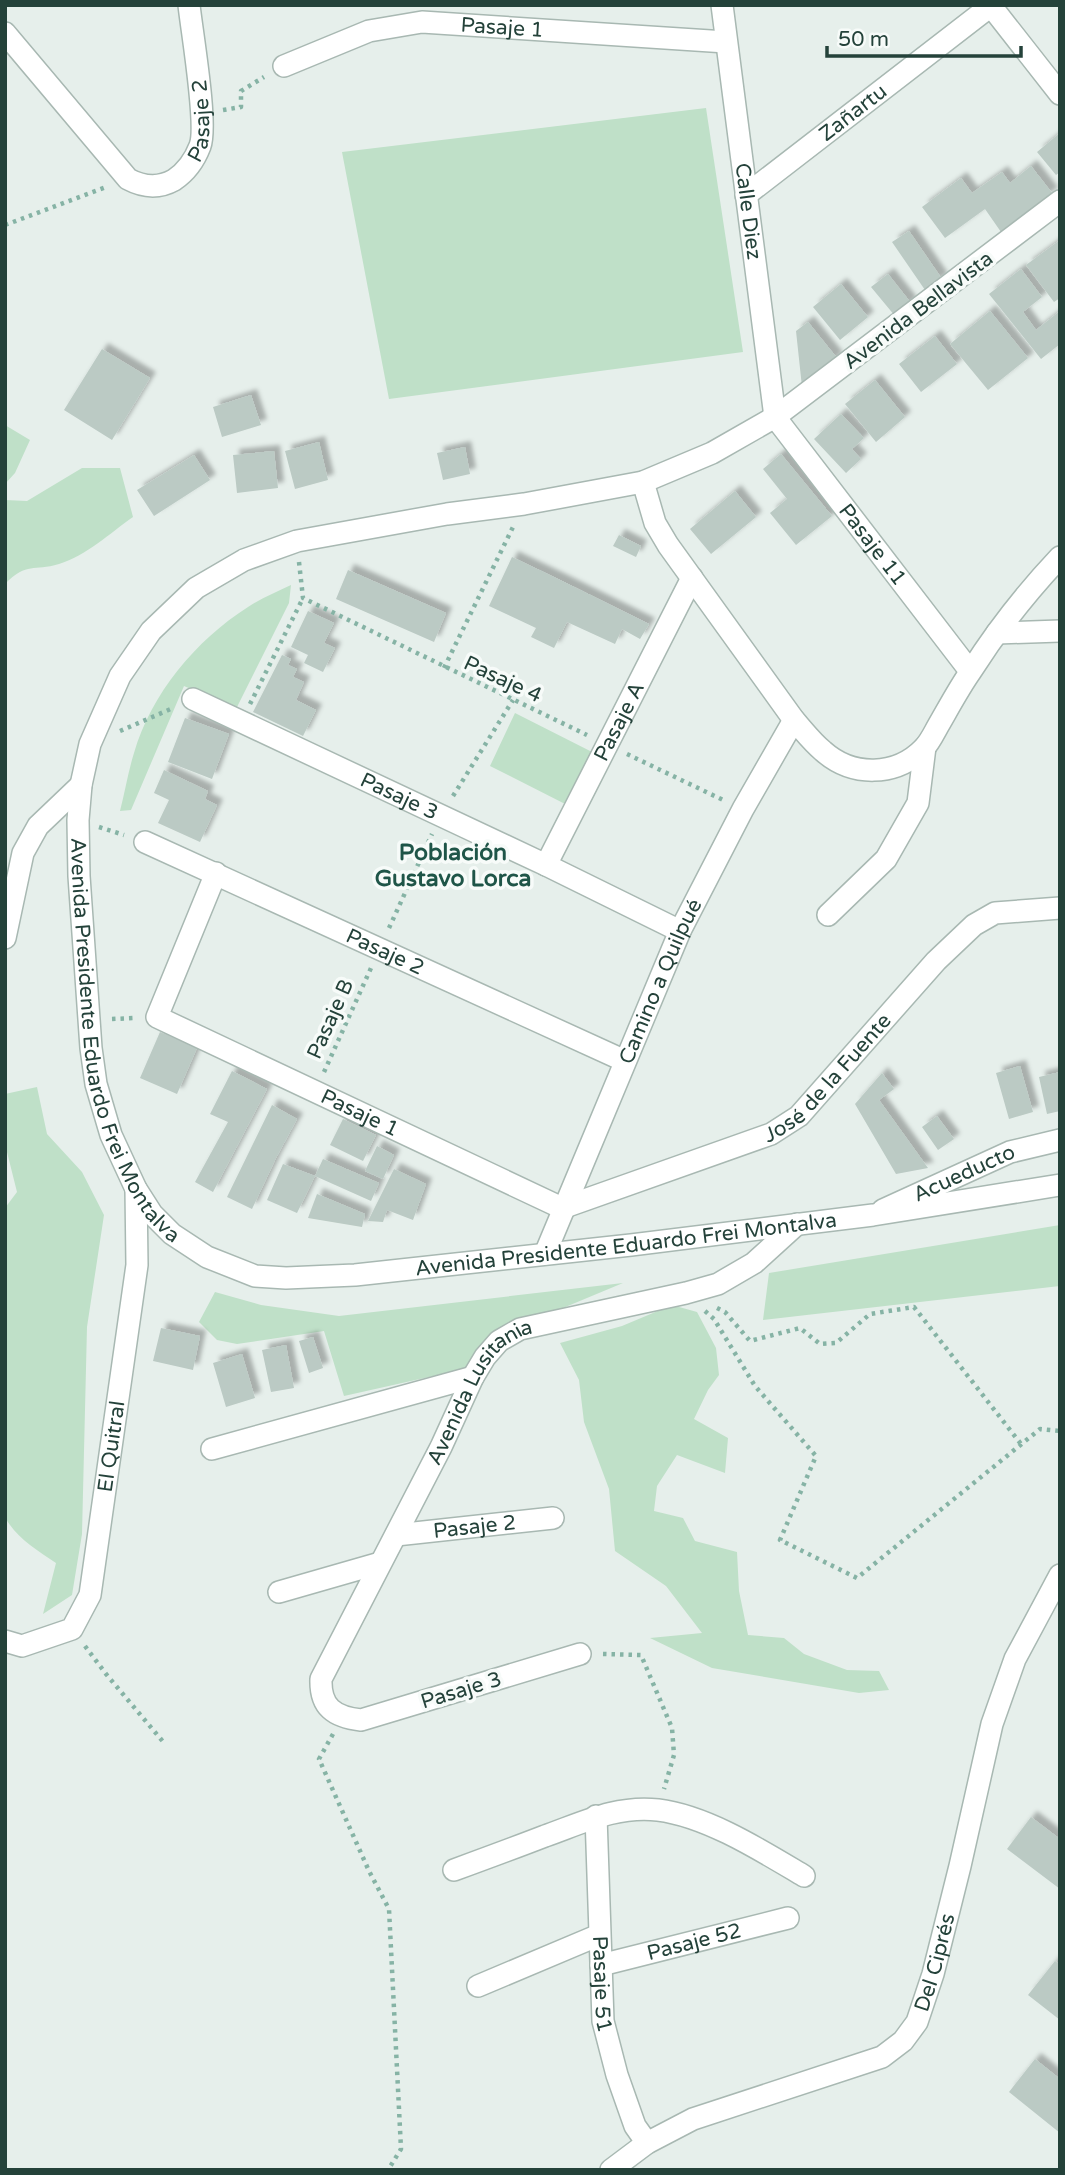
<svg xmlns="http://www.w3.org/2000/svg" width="1065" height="2175" font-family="'Varela Round',sans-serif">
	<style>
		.green { fill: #bfe0c8 }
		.building { fill: #bbcac4; filter: url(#shadow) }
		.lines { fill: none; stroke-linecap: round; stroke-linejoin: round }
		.minor-casing { stroke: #a8b8b2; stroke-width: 24 }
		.tertiary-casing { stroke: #a8b8b2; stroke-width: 24 }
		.path { stroke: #86b3a5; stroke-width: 4.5; stroke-dasharray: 3.5 5; stroke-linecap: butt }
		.minor { stroke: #fff; stroke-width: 21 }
		.tertiary { stroke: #fff; stroke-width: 21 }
		.labels { text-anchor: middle; stroke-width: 7; stroke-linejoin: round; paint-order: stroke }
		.street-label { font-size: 21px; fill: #24423a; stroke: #f7fbf9 }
		.neighbourhood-label { font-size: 23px; font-weight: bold; fill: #1f5548; stroke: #f7fbf9 }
	</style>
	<defs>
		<filter id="shadow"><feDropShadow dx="6" dy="-6" stdDeviation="2" flood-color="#0004"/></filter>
	</defs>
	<rect width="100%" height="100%" fill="#e6efeb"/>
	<path class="green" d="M706,108L743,352L389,399L342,152Z
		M5,425L30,440L15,473L5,484Z
		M82,468H120L133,517C110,533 86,556 59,564C33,572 28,561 5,584V500L27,501Z
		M291,585L289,603L236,709L184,686L131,810L120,811C125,792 128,772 134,753C151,694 196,640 248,607C261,598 277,592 291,585Z
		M515,713L598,755L571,807L490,766Z
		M37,1087L47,1134L82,1172L104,1215L87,1327L82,1534L72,1595L43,1614L56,1563C37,1550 16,1538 5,1517V1208L17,1192L5,1144V1094Z
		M1060,1225V1286L763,1320L769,1273Z
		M623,1283L515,1328L478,1366L344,1396L324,1331L237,1344L217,1340L199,1322L215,1292L261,1305L339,1316Z
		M672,1305L697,1312L716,1348L719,1375L708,1390L694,1419L728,1438L725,1473L677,1455L657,1486L654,1511L683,1518L695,1541L737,1552L739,1591L748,1635L784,1638L804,1654L847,1670L879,1671L889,1690L859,1693L712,1668L650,1638L702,1633L666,1586L615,1551L609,1489L584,1422L579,1380L560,1343L622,1326Z"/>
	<path class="building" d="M1060,133V172L1056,175L1037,152Z
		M1031,166L1052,193L1001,232L985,209L945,238L922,207L961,178L972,193L1002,172L1010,183Z
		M909,231L942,279L925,290L892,242Z
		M1060,240V298L1054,302L1026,265Z
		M1021,269L1042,297L1023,312L1036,330L1060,311V344L1041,359L989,294Z
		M888,274L911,303L895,316L871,287Z
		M841,284L868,317L840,340L813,307Z
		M990,311L1028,358L988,390L950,344Z
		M808,322L837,358L802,387L796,331Z
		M935,336L957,364L921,392L899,364Z
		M102,349L150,378L112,440L64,410Z
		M875,380L905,417L876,442L845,404Z
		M251,395L261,425L222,437L213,407Z
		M841,414L864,438L852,449L861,459L846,473L814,439Z
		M319,442L328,480L295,489L285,451Z
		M465,447L470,474L443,480L437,453Z
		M274,451L278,488L237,493L233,455Z
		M781,454L832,516L796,545L770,513L787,499L763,469Z
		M194,455L210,480L154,516L137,490Z
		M735,491L756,517L711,554L690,529Z
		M619,535L641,546L636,557L613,546Z
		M512,557L558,579L649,624L640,639L622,629L615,644L567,622L554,648L531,637L536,628L489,606Z
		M348,570L446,613L434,642L336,599Z
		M308,611L334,623L324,643L335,648L323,672L304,663L308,655L291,647Z
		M282,655L291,659L288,665L297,669L293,677L304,682L296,700L316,710L303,736L253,712Z
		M185,718L229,734L212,779L168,762Z
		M164,770L208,791L205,799L217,805L200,842L158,823L169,800L154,793Z
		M160,1032L197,1048L177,1094L140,1078Z
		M1020,1066L1033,1112L1009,1119L996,1073Z
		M232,1071L267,1089L213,1192L195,1182L228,1122L210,1114Z
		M1060,1072V1111L1047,1114L1039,1077Z
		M882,1073L894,1089L879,1100L928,1168L896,1174L855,1104Z
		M272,1105L297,1119L276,1158L252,1209L227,1197Z
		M937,1116L954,1139L938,1150L922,1127Z
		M343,1119L376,1135L363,1161L330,1145Z
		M377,1146L394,1155L383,1179L365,1171Z
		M323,1159L379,1183L371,1201L315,1176Z
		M283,1164L315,1176L297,1213L267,1200Z
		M394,1169L426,1184L413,1220L387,1210L383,1222L368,1221Z
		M317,1194L365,1214L362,1227L308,1218Z
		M161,1328L200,1336L193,1370L153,1361Z
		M313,1337L323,1368L309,1373L299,1341Z
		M286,1345L294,1388L271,1392L262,1350Z
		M242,1354L255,1398L226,1407L213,1363Z
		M1031,1817L1060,1839V1889L1007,1849Z
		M1055,1961L1060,1965V2020L1028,1995Z
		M1035,2059L1060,2079V2133L1009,2092Z"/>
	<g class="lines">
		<defs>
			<g id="minor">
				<path id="s1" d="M722,5L775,417L970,671"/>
				<path d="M991,6L1060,94"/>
				<path id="s2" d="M5,33L128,179C143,187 158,189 174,180C186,172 195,159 200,146C208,125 192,33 189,5"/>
				<path id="s3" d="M284,66L369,31L422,22L726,42"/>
				<path id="s4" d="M746,195L992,5"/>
				<path d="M643,482L655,523L668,545L794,720"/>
				<path d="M997,633L1060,631"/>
				<path id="s5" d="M193,699L546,865L680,931"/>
				<path id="s6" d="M145,842L625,1061"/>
				<path id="s7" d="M546,865L692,578"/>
				<path id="s8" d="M216,873L157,1017L562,1208L771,1134L799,1116L936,961L974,925L995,913L1060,908"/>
				<path d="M828,915L886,859L918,803L925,747"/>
				<path d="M5,938L23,853L38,826L81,785"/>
				<path id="s9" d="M883,1210L1010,1152L1060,1140"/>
				<path id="s10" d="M545,1254L680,931L743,809L794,720C803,730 812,742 823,751C852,777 896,777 924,748C930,742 934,733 938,726C949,707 959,688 971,671C997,630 1027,592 1060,557"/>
				<path d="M212,1449L473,1377"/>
				<path id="s11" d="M396,1535L553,1518"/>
				<path d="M279,1592L380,1563"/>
				<path id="s12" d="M5,1641L22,1646L72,1629L90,1595L137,1265L136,1189"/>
				<path id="s13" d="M580,1654L361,1720C334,1717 320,1707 321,1679L441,1447L473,1377L485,1357L499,1341L520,1329L686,1293L718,1284L754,1263L797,1224"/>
				<path id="s14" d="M596,1816L603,2021L617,2075L635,2126L647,2143"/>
				<path d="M454,1870C484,1859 514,1848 545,1836C582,1823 617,1805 658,1810C707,1816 762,1851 804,1876"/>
				<path id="s15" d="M601,1965L788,1918"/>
				<path d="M478,1986L599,1935"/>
				<path id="s16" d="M611,2170L647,2143L693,2119L882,2057L903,2041L917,2022L933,1974L960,1866L992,1724L1015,1659L1060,1575"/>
			</g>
			<g id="tertiary">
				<path id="s17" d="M1060,201L775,417L712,453L643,482L524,504L447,514L297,541L244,560L196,588L151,631L120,676L90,744L81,785L78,820L79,876L91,1048L96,1084L111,1135L136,1189L152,1214L172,1234L207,1257L255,1276L286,1278L355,1275L631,1245L873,1215L1060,1185"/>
			</g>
		</defs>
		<use href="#minor" class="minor-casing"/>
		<use href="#tertiary" class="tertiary-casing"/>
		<path class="path" d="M223,110L241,107V91L264,77
			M5,225L106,187
			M299,562L303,598L587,735
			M444,668L513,527
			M250,704L303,598
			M120,731L173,708
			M627,754L723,800
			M453,796L513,700
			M99,827L124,835
			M389,928L432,834
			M112,1019L135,1018
			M324,1072L371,968
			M717,1308L725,1312L750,1341L800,1328L820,1344L836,1343L870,1314L914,1307L1021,1444
			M705,1311L714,1319L755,1386L816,1456L780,1540L857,1578L1040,1429L1060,1431
			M85,1646L106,1674L165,1744
			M603,1654L641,1655L672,1728L674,1755L664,1789
			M333,1734L319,1759L369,1871L389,1909L401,2149L388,2170"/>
		<use href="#minor" class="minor"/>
		<use href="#tertiary" class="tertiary"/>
	</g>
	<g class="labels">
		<g class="street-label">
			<text dy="7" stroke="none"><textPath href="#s3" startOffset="226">Pasaje 1</textPath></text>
			<text dy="7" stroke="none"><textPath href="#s4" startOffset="135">Zañartu</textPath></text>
			<text dy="7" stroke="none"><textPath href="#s2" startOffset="308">Pasaje 2</textPath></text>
			<text dy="7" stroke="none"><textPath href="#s1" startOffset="208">Calle Diez</textPath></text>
			<text transform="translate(918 310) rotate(-37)" y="7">Avenida Bellavista</text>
			<text dy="7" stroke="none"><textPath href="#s1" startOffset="576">Pasaje 11</textPath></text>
			<text transform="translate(503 679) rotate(25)" y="7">Pasaje 4</text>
			<text dy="7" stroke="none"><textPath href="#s7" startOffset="161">Pasaje A</textPath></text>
			<text dy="7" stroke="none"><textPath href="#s5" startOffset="228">Pasaje 3</textPath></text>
			<text dy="7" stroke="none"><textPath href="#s6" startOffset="264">Pasaje 2</textPath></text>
			<text dy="7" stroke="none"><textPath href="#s10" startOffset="296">Camino a Quilpué</textPath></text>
			<text transform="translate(330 1019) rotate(-66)" y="7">Pasaje B</text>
			<text dy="7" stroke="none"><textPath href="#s17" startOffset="1466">Avenida Presidente Eduardo Frei Montalva</textPath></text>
			<text dy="7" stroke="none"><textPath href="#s8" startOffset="905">José de la Fuente</textPath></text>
			<text dy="7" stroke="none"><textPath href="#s8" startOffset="380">Pasaje 1</textPath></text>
			<text dy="7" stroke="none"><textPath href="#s9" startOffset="89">Acueducto</textPath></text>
			<text dy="7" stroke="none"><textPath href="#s17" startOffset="2138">Avenida Presidente Eduardo Frei Montalva</textPath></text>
			<text dy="7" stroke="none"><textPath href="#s13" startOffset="625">Avenida Lusitania</textPath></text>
			<text dy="7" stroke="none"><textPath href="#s12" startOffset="259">El Quitral</textPath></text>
			<text dy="7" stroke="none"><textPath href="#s11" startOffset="79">Pasaje 2</textPath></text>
			<text transform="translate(461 1690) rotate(-17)" y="7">Pasaje 3</text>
			<text dy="7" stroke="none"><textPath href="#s15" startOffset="96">Pasaje 52</textPath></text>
			<text dy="7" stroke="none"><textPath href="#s16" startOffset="408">Del Ciprés</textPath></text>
			<text dy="7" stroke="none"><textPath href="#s14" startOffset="168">Pasaje 51</textPath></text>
		</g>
		<g class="neighbourhood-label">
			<text x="453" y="860">Población<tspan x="453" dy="26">Gustavo Lorca</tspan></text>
		</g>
	</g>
	<rect width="1065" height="2175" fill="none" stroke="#24423a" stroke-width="14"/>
	<path d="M827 46v10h194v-10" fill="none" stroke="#24423a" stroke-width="3.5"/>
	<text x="838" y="46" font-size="21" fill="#24423a" stroke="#f7fbf9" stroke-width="5" paint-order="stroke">50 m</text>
</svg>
